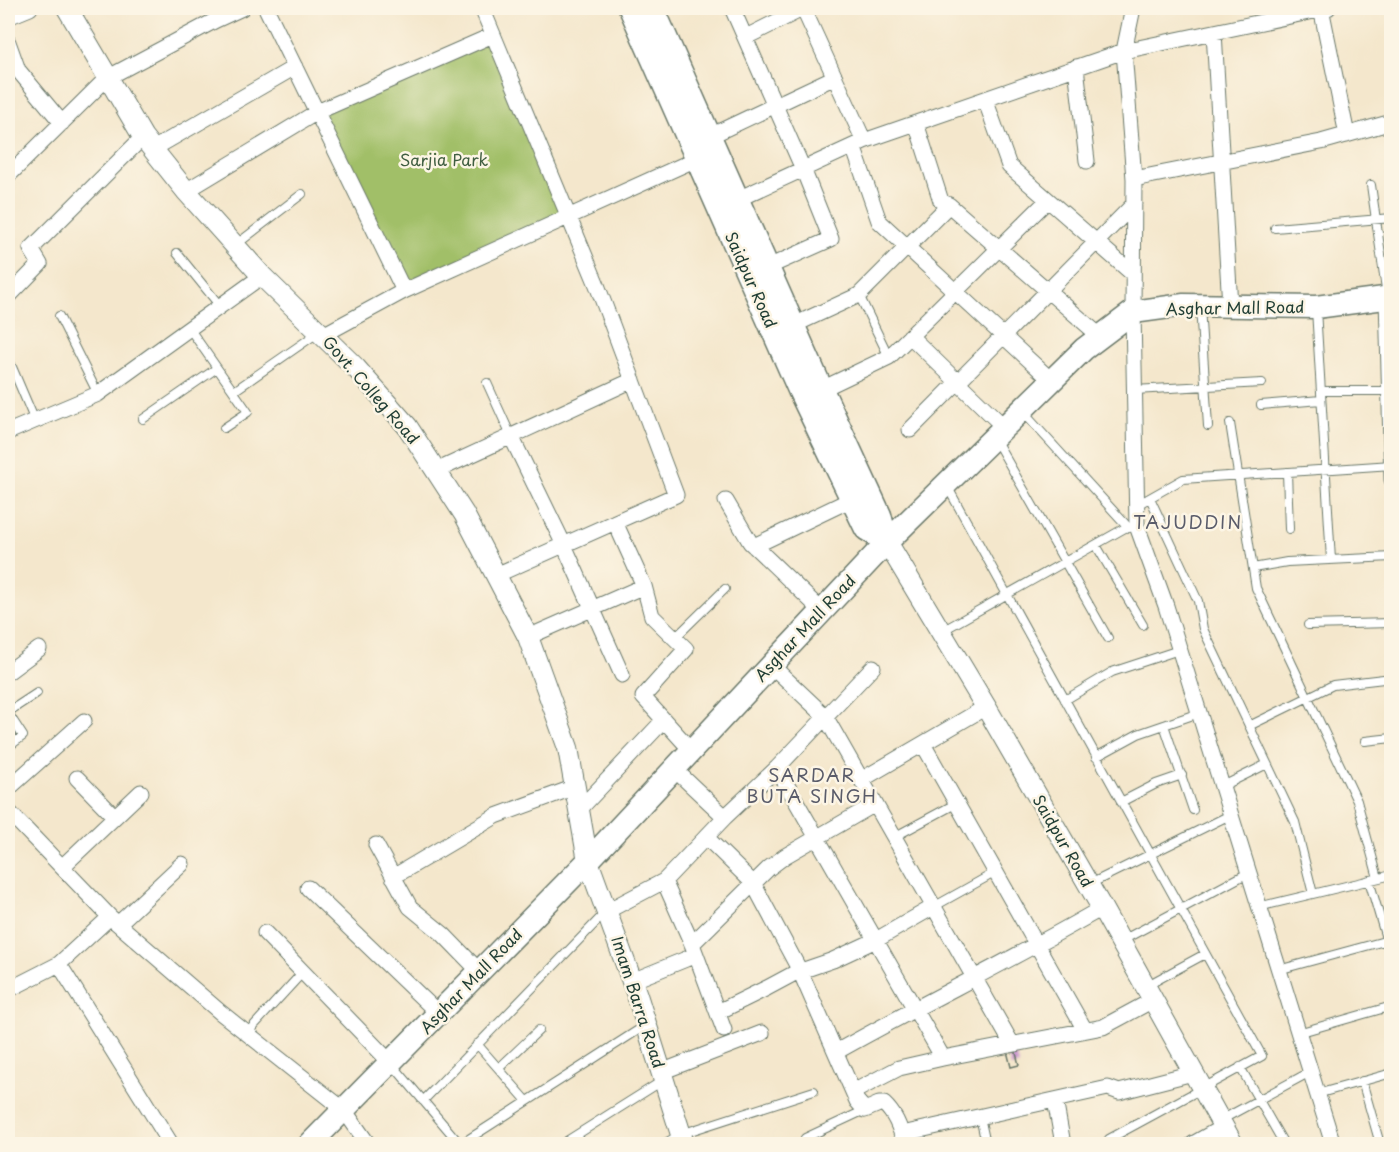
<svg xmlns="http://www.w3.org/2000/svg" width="1399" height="1152" font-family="'Playpen Sans',sans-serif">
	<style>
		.green { fill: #a1bf67; stroke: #607e4e; stroke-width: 1.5 }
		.building { fill: #c995cf }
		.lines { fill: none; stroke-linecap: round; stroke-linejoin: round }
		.service-casing { stroke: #6a7869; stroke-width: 10 }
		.minor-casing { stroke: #6a7869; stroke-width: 17 }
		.tertiary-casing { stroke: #6a7869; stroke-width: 22 }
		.secondary-casing { stroke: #6a7869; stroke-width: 25 }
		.service { stroke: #fff; stroke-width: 8 }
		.minor { stroke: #fff; stroke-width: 15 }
		.tertiary { stroke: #fff; stroke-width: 20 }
		.secondary { stroke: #fff; stroke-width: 22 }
		.labels { text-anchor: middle; stroke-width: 5; stroke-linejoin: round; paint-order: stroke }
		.park-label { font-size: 16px; fill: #405e41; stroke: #fcf5e5 }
		.street-label { font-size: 16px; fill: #1f3d34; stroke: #fcf5e5 }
		.neighbourhood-label { font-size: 18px; letter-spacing: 1.5px; fill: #5a5c6a; stroke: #fcf5e5 }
	</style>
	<rect width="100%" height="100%" fill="#fcf5e5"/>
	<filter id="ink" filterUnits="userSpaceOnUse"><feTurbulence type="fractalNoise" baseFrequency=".0167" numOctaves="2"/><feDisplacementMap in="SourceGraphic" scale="12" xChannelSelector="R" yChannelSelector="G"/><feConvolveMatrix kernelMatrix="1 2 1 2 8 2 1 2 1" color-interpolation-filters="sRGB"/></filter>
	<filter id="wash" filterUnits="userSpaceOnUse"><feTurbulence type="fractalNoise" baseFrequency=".008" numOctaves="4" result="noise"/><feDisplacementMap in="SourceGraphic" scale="24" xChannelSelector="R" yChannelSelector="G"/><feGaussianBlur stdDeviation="1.35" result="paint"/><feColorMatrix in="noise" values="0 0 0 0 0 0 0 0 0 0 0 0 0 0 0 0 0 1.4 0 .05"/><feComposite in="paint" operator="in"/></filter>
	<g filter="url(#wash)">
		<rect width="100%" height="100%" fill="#f4e7cc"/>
		<path class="green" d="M493,35L569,217L404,291L317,112Z"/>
		<g id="blocks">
			<path class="building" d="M1015,1049L1019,1065L1011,1067L1007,1051Z"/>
		</g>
	</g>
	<g filter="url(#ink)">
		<use href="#blocks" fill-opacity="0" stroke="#6a7869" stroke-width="1.5"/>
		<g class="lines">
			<defs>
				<path id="service" d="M73,15L86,8
					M1371,185L1387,296
					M1275,228L1392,218
					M237,244L302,194
					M177,253L220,306
					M859,295L889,357
					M1200,307L1208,426
					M1316,309L1331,560
					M59,316L98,394
					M189,328L248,412L224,428
					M12,367L35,421
					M487,383L511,436
					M1134,390L1262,383
					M234,391L319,332
					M1321,391H1389
					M1261,405L1321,400
					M1023,412L1129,528
					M143,419L217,368
					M1230,423L1256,588L1357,801L1378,878
					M995,439L1108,638
					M1287,472L1289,529
					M947,486L1262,1056L1109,1139
					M1150,498L1198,601L1203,629L1295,822L1313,894
					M1137,505L1183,479L1392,465
					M1096,545L1143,625
					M1253,568L1287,562L1392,557
					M1308,625L1392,623
					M942,631L1125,528L1137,526
					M675,638L725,589
					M1065,700L1112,672L1179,650
					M8,712L37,693
					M8,713L23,736L8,747
					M1164,725L1193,810
					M1249,726L1333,685L1392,678
					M1365,741L1392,738
					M1096,757L1138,734L1199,713
					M1221,787L1267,764
					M1121,802L1156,784L1182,775
					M894,837L957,803
					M1369,880L1392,959
					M1090,884L1230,815
					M935,906L996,872
					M1258,907L1392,875
					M1121,941L1248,873
					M1278,970L1392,939
					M1146,986L1205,954
					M247,1033L303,972
					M1298,1033L1392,1006
					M477,1044L527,1101
					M392,1064L460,1144
					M1240,1067L1284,1144
					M499,1068L539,1030
					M1362,1081L1380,1144
					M1317,1094L1392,1073
					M423,1101L606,912
					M980,1117L986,1144
					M1221,1120L1310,1072
					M805,1138L865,1110
					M461,1144L646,1025
					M562,1144L662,1081
					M664,1144L681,1134L814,1091"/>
				<path id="minor" d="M266,8L404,291
					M482,8L597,285L676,495L496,575
					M732,8L803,169L831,239L768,267
					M803,8L864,141
					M1133,8L1124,51L1134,179L1133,312L1137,526L1166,606L1333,1144
					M1321,8L1347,135
					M8,17L30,8
					M1214,32L1230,306
					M746,37L804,8
					M8,42L18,70L62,123
					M1076,67L1087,161
					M985,99L1009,166L1133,274
					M916,123L941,201L949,205L1101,337
					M710,136L835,77
					M853,146L879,221L1052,381
					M153,149L295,67
					M8,176L107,78L216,20L242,8
					M1134,179L1321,142L1392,122
					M186,191L317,112L493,35
					M738,199L864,141L1124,51L1328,8
					M8,297L40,264L31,249L143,137
					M1387,298L1392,480
					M794,325L859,295L949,205
					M323,335L404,291L703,156
					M910,336L1005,428
					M822,389L889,357L1048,200
					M910,430L1134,204
					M8,432L98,394L262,276
					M511,436L564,545L622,675
					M436,471L633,380
					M726,501L750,542L822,611
					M615,522L644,586L652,616L686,649L643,697L691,750
					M754,546L852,499
					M528,637L644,586
					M771,665L825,716L1012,1044
					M8,672L39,649
					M923,744L1085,1030
					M673,768L725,817
					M777,768L943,1058
					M77,778L115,817
					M861,780L986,707
					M8,789L84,721
					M579,810L664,720
					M8,811L110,917L220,1012L344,1110L368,1144
					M706,837L753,883L800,971L857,1101L865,1110L879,1104H884C896,1115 901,1129 904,1144
					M376,845L410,907L443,934L480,972
					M62,867L141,792
					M393,877L496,816L575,787
					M664,881L692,944L724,1030
					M308,888L439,1014
					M607,911L664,881L725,817L777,768L873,667
					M118,924L182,864
					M265,933L391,1063
					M692,944L769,868L785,856L875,804
					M59,964L171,1144
					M632,981L696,955
					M8,990L59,964L110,917
					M718,1012L767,988L795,973L833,960L876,940L935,906
					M836,1052C923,1003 1014,959 1102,908
					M661,1072L762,1033
					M853,1092L899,1068L943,1058L1103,1027L1153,1000
					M1055,1100L1063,1144
					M902,1134L1108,1088L1119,1092L1193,1073
					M1193,1144L1223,1127"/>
				<path id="tertiary" d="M67,8L143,137L186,191L262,276L356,368L407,426L464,514L528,637L568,748L588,861L637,995L684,1144
					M887,542L986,707L1102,908L1233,1144"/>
				<path id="secondary" d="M630,8L799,390L866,529L887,542
					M653,8L819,383L880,515L887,542
					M310,1144L588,861L887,542L1084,349L1133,312L1184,305L1316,307L1392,297"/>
			</defs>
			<use href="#service" class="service-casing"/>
			<use href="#minor" class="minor-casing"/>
			<use href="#tertiary" class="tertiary-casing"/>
			<use href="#secondary" class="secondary-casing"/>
			<use href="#service" class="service"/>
			<use href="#minor" class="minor"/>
			<use href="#tertiary" class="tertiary"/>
			<use href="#secondary" class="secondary"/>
		</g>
	</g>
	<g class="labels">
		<g class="park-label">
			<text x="444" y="166">Sarjia Park</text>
		</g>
		<g class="street-label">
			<text transform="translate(751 280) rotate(66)" y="6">Saidpur Road</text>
			<text transform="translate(1235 308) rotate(-1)" y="6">Asghar Mall Road</text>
			<text transform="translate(371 390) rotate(49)" y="6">Govt. Colleg Road</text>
			<text transform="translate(805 628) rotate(-47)" y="6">Asghar Mall Road</text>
			<text transform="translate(1063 841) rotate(60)" y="6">Saidpur Road</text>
			<text transform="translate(471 981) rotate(-46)" y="6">Asghar Mall Road</text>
			<text transform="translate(638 1002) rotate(72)" y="6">Imam Barra Road</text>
		</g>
		<g class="neighbourhood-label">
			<text x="1188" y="529">TAJUDDIN</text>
			<text x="812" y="782">SARDAR<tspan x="812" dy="21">BUTA SINGH</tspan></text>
		</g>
	</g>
	<rect width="1399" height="1152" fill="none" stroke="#fcf5e5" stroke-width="30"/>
</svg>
